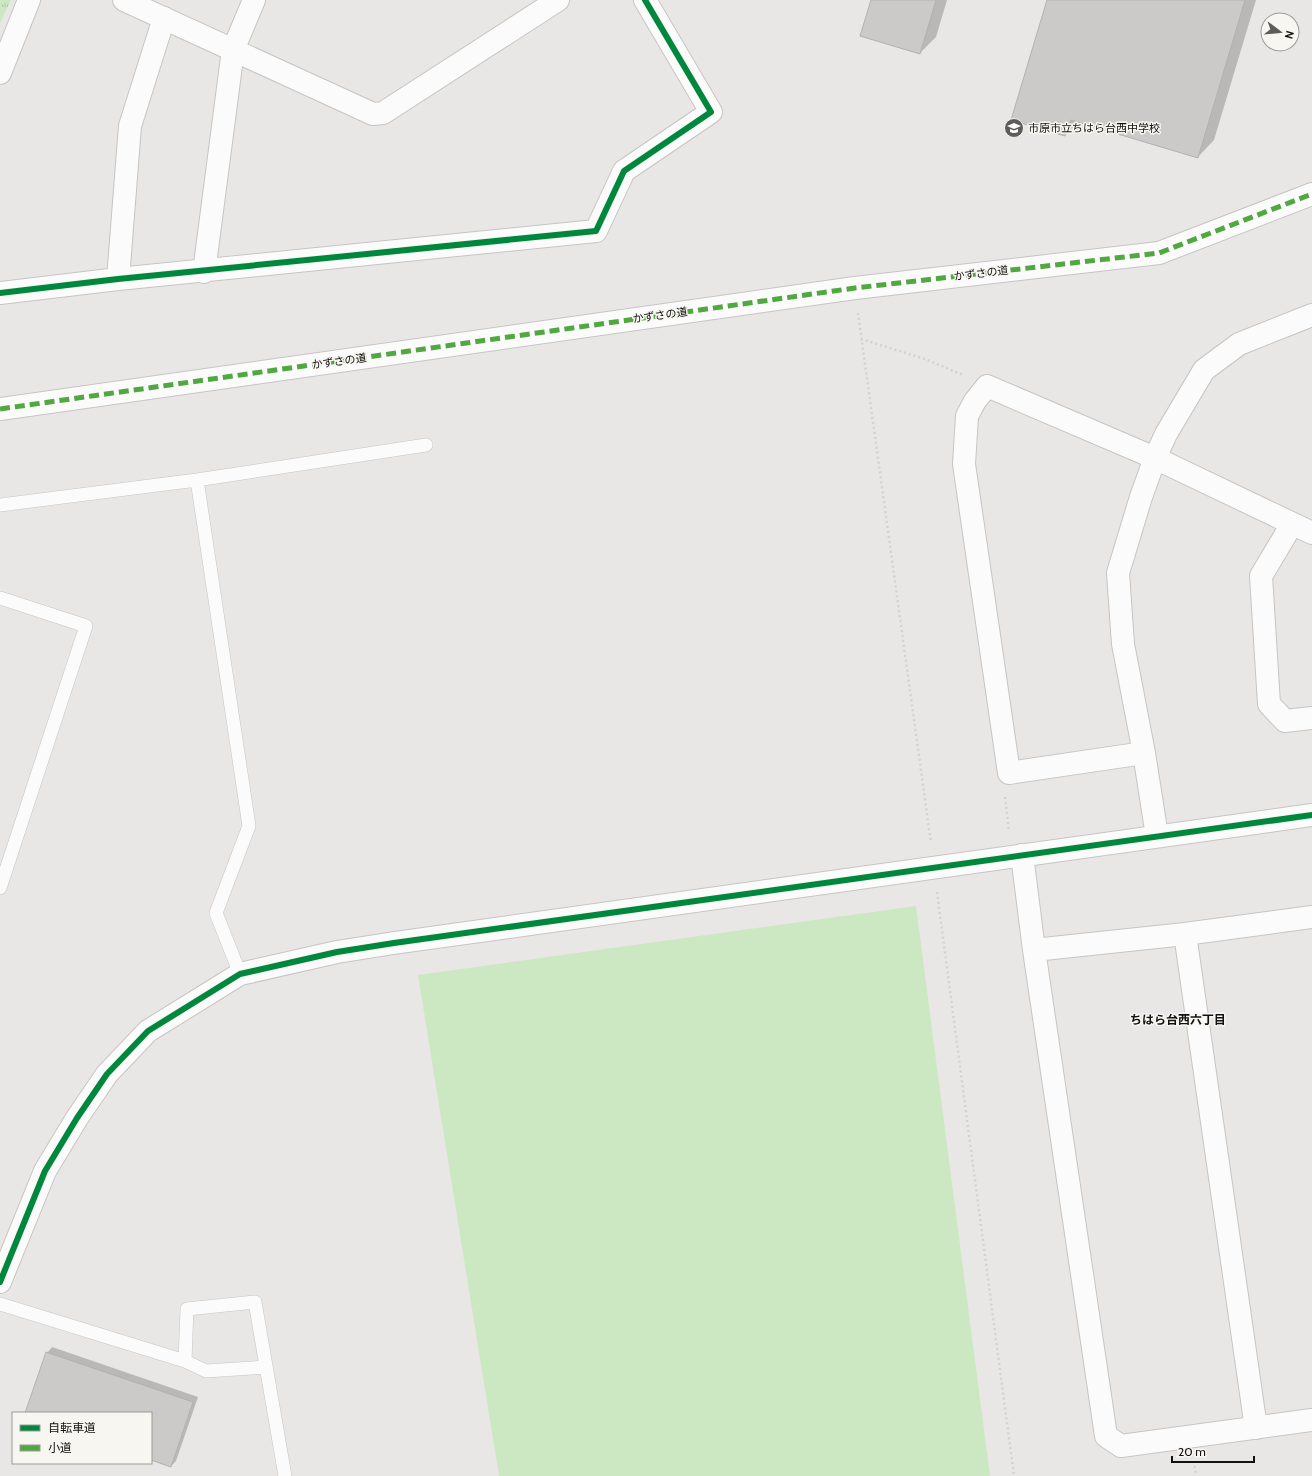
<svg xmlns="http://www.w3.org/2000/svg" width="1312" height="1476" font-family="Cabin,'Noto Sans JP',sans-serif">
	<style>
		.park { fill: url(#park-tufts) }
		.pitch { fill: #cbe8c2 }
		.shadow { fill: #0003 }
		.building { fill: #cccac8; stroke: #b3b1b0 }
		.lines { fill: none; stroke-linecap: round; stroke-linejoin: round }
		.lane-casing { stroke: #c6c5c3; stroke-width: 14 }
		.street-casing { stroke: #c6c5c3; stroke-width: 24 }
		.secondary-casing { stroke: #c6c5c3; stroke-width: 24 }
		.path { stroke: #d2d2d1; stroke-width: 2.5; stroke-dasharray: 2 3; stroke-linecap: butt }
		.lane { stroke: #fcfbfb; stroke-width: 13 }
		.street { stroke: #fcfbfb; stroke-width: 22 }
		.secondary { stroke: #fcfbfb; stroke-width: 22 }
		.quiet { stroke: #51a841; stroke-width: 5; stroke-dasharray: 10 5; stroke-linecap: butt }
		.cycleway-casing { stroke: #f7f6f1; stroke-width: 8 }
		.cycleway { stroke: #00873e; stroke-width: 6 }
		.labels { text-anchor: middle; stroke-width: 3; stroke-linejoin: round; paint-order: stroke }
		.poi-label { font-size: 11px; fill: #12110f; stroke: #f7f6f1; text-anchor: start }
		.street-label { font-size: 11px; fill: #12110f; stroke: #f7f6f1 }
		.neighbourhood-label { font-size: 12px; font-weight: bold; fill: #12110f; stroke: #f7f6f1 }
	</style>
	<defs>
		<pattern id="park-tufts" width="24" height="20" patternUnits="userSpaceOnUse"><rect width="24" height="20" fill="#cbe8c2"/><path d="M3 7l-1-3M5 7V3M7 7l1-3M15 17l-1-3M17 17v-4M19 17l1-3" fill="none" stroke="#adc6a6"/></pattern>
	</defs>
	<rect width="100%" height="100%" fill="#e9e7e5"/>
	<path class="park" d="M0,0H11L0,23Z"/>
	<path class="pitch" d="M916,906L990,1476H499L418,975Z"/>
	<path class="shadow" d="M872,0H947L936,37L920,53Z
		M1048,0H1256L1214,140L1198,157L1079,121L1065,135Z
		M52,1347L198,1397L176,1461L171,1466L151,1459V1413H26L47,1353Z"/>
	<path class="building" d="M871,0H936L920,54L860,36Z
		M1047,0H1245L1198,158L1071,120L1065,136L1011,120Z
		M46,1352L193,1402L171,1467L151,1460V1413H25Z"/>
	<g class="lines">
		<defs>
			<path id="lane" d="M197,480L249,826L216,913L240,974
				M0,505L197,480L426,445
				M0,598L86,626L0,888
				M0,1304L185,1361L206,1371L266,1367
				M185,1361L187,1309L255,1302L285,1476"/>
			<path id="street" d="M0,73L29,0
				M204,272L233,50L254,0
				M118,279L130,126L164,18
				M0,293L118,279L596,231L624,171L711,112L645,0
				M0,409L855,288L1159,253L1312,194
				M1292,524L1261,576L1269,704L1285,721L1312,718
				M1144,753L1009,773L964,464L967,416L975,401L987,386L1155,458L1312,533
				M1157,836L1144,753L1123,644L1118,573L1141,497L1155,458L1166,434L1204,370L1239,344L1312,315
				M1022,855L1034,950L1106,1436L1121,1446L1312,1420
				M1185,934L1256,1428
				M1034,950L1185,934L1312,917"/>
			<path id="secondary" d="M124,0L373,114L383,113L558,0
				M0,1282L45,1171L77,1118L107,1074L148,1031L240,974L337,952L394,943L1312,815"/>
		</defs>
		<use href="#lane" class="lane-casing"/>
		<use href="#street" class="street-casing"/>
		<use href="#secondary" class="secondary-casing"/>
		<path class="path" d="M858,313L931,843
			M861,339L925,359L963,375
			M1005,797L1009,831
			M937,892L1014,1476
			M1194,1461L1196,1476"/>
		<use href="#lane" class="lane"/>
		<use href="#street" class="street"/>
		<use href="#secondary" class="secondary"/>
		<path class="quiet" d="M0,409L855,288L1159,253L1312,194"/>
		<defs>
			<path id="cycleway" d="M0,293L118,279L596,231L624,171L711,112L645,0
				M0,1282L45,1171L77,1118L107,1074L148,1031L240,974L337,952L394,943L1312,815"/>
		</defs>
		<use href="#cycleway" class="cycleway-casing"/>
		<use href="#cycleway" class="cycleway"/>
	</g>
	<defs>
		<symbol id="school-disc" viewBox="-11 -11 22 22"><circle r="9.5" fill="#5d5c5a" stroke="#f7f6f1"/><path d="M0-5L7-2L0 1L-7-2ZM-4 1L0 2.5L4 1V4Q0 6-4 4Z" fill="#fff"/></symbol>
	</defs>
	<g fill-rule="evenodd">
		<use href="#school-disc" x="1003" y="117" width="22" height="22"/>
	</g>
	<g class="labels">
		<g class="poi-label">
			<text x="1028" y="132">市原市立ちはら台西中学校</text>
		</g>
		<g class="street-label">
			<text transform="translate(981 273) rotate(-7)" y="4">かずさの道</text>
			<text transform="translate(660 315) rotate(-8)" y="4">かずさの道</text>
			<text transform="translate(339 361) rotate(-8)" y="4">かずさの道</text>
		</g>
		<g class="neighbourhood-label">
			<text x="1178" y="1024">ちはら台西六丁目</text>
		</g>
	</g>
	<rect x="12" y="1412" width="140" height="52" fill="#f7f6f1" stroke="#9b9a97"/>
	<rect x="20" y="1425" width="20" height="6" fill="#00873e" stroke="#9b9a97"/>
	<text x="48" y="1432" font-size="12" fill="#12110f">自転車道</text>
	<rect x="20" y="1445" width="20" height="6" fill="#51a841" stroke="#9b9a97"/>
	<text x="48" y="1452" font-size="12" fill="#12110f">小道</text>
	<g transform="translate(1280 32) rotate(106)"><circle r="19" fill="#f7f6f1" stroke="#9b9a97"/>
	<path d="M0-3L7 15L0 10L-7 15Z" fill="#5d5c5a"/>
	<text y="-6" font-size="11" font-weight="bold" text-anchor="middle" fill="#12110f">N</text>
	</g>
	<path d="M1172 1456v6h82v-6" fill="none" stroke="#12110f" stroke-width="2"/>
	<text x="1178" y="1456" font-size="12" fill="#12110f" stroke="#f7f6f1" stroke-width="3" paint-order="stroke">20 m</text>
</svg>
